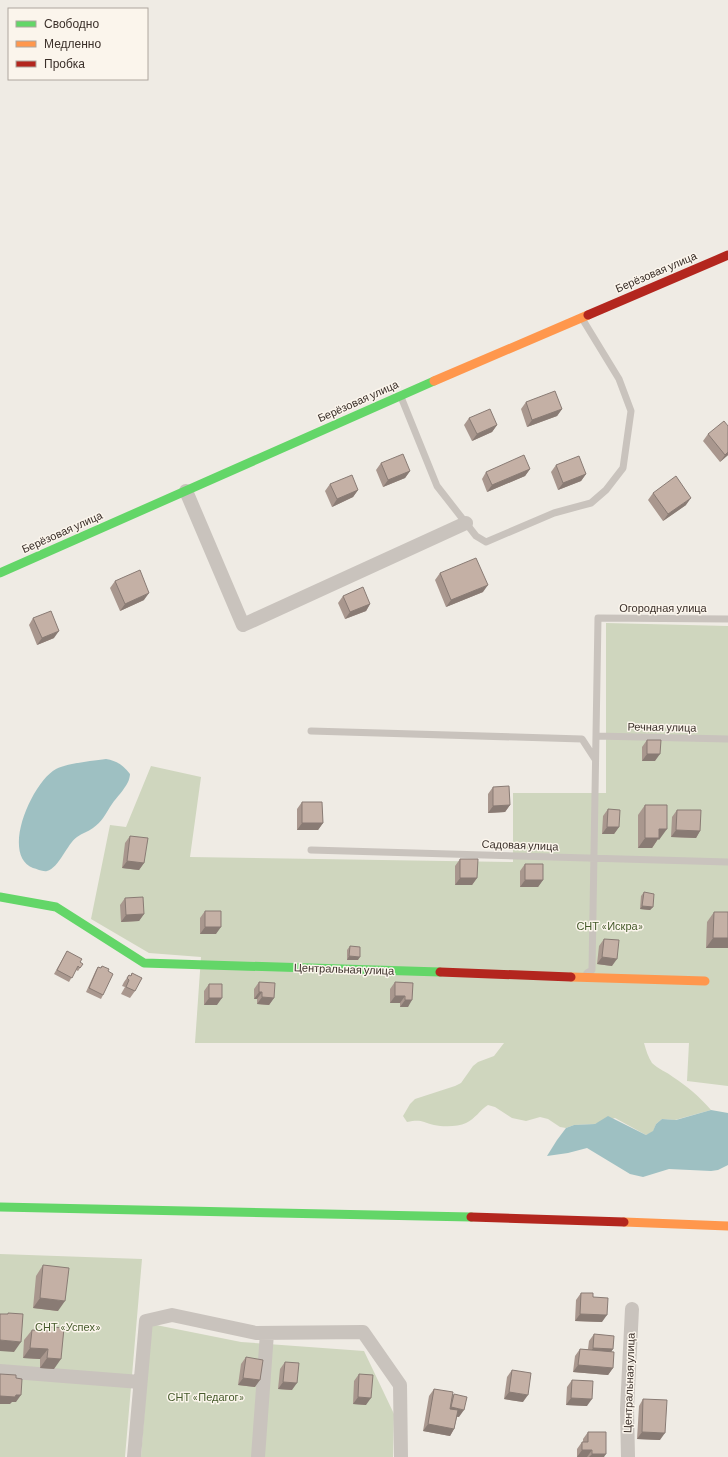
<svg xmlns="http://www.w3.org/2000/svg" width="728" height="1457" font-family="Barlow,sans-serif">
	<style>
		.green { fill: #cfd6be }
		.water { fill: #9ec0c2 }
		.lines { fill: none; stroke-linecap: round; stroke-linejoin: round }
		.lane { stroke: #c9c3bd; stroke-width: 7 }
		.street { stroke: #c9c3bd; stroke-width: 14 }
		.fast { stroke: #63d668; stroke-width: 9 }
		.slow { stroke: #ff974d; stroke-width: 9 }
		.jam { stroke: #b3261e; stroke-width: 9 }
		.wall { fill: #a9978e }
		.shaded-wall { fill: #897b74 }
		.building { fill: #c4b0a5; stroke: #897b74 }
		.labels { text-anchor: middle; stroke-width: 3; stroke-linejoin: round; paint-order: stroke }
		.street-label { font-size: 11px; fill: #3b302a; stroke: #fbf5ec }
		.park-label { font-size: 11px; fill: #465b2c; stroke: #fbf5ec }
	</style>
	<rect width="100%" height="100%" fill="#efebe4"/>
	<path class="green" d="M606,623L728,626V1086L687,1081L689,1043H644C646,1050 648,1057 652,1063C658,1069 667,1072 673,1077C687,1086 700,1097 711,1110L675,1120L662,1119L656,1124L653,1132L646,1135L615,1118L595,1124L574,1125L566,1128L560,1127L548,1119L540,1117L526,1121L512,1118L495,1107L488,1105C480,1110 475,1119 466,1123C458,1127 443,1127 434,1125C422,1122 421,1119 407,1122L403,1116L410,1104L415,1099L455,1086L461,1083L473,1066L478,1062L494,1056L504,1043H195L201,957L149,953L91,919L110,825L126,827L151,766L201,777L190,857L513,862V793H606Z
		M0,1254L142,1259L125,1457H0Z
		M151,1324L241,1342L364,1351L394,1414L393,1457H141Z"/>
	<path class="water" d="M106,759C117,761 123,765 130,774C130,776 129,780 128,782C124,790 117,797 112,804C106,813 102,822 93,828C88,832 82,833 77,837C67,844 59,868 47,871C43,872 37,869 33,868C0,855 32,782 56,769C68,763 92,761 106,759Z
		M711,1110L728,1113V1165L718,1170L711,1171L669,1169L643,1177L630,1174L587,1148L568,1153L547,1156L557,1140L566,1128L574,1125L595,1124L608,1116L646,1135L653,1131L656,1124L662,1119L676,1120Z"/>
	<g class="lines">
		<path class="lane" d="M401,397L437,486L476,536L486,542L554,513L591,503L606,490L623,468L631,411L619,379L583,320
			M311,731L582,739L595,759
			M596,736L728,739
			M311,850L728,862
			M587,973L592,970L598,618L728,619"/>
		<path class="street" d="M186,491L243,625L466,523
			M0,1371L140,1382
			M134,1457L146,1321L172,1315L256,1333L363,1332L400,1385L401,1457
			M258,1457L267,1333
			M628,1457L627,1409L632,1309"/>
		<path class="fast" d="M0,573L434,381
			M0,897L56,907L144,963L440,972
			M0,1207L471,1217"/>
		<path class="slow" d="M434,381L588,315
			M571,977L705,981
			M624,1222L728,1226"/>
		<path class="jam" d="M588,315L728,255
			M440,972L571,977
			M471,1217L624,1222"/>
	</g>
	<path class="wall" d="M526,402L562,409L557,416L527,427L521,409Z
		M469,418L497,425L492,432L472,441L464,425Z
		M708,434L728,455L720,462L703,441Z
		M381,463L410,471L405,478L383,487L376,470Z
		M556,465L586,474L581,481L558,490L551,472Z
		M530,469L525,476L487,492L482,479L486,472Z
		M330,484L358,490L353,497L332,507L325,491Z
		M653,493L686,505L663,521L648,500Z
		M440,573L483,592L446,607L435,580Z
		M115,581L144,600L120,611L110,588Z
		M343,596L370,604L366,611L345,619L338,603Z
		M33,618L54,638L37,645L29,625Z
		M647,740L655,761H642V747Z
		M493,787L510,805L505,812L488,813V794Z
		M302,802L323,823L318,830H297V809Z
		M645,805L659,840L658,839L652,848H638V815Z
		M608,809L619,827L614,834H602L603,816Z
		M677,810L700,831L696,838L671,837L672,817Z
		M130,836L144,863L139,870L122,868L125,843Z
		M460,859L477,878L472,885H455V866Z
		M525,864L543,880L538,887H520V871Z
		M644,892L653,907L650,910L640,909L641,896Z
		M125,898L144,914L139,921L121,922L120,905Z
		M205,911L216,934H200V918Z
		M714,912L728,948H706L707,922Z
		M604,939L612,966L597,964L599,946Z
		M350,946L358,960H347V950Z
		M67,951L80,962V968L78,971L76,970L69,982L54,974Z
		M102,966L103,995L101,999L86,992L96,970L98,967L101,968Z
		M132,973L135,991L130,998L121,994L125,987L122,986L124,982L129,975L131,976Z
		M259,982L274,998L269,1005L257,1004V999H254V989Z
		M395,982L413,983L408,1007H400V1003H390V989Z
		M209,984L217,1005H204V991Z
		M43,1265L58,1311L33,1308L36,1276Z
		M581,1293L593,1297L602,1322L575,1321L576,1300Z
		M50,1327L54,1369L40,1368V1359L23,1358L24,1340L32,1330L47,1331Z
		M594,1334L613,1349L611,1351L613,1368L608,1375L573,1372L575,1356L580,1349H588L589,1341Z
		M246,1357L255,1387L238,1385L241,1364Z
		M285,1362L292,1390L278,1389L280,1369Z
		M512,1370L523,1402L504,1399L507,1377Z
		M359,1374L366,1405L353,1404L354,1381Z
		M572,1380L587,1406L566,1405L567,1387Z
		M434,1389L452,1397L454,1394L459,1417H457L454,1429L450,1436L423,1431L429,1396Z
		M643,1399L660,1440L637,1439L639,1406Z
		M588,1432L604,1457H577V1449L582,1442H583V1439Z"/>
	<path class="shaded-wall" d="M562,409L557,416L527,427L532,420Z
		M497,425L492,432L472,441L477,434Z
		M728,452V455L720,462L725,455Z
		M530,469L525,476L487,492L492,485Z
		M410,471L405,478L383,487L388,480Z
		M586,474L581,481L558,490L563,483Z
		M358,490L353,497L332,507L337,499Z
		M691,498L686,505L663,521L668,514Z
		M488,585L483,592L446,607L451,600Z
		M149,593L144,600L120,611L125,604Z
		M370,604L366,611L345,619L350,612Z
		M59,631L54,638L37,645L42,638Z
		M647,754H660L655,761H642Z
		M510,805L505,812L488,813L493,806Z
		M302,823H323L318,830H297Z
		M607,827H619L614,834H602Z
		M659,829H667L659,840L658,839L652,848H638L645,838Z
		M676,830L700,831L696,838L671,837Z
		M127,861L144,863L139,870L122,868Z
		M460,878H477L472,885H455Z
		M525,880H543L538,887H520Z
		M642,906L653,907L650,910L640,909Z
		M144,914L139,921L121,922L126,915Z
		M205,927H221L216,934H200Z
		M713,938H728V948H706Z
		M349,956L360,957L358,960H347Z
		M602,957L617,959L612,966L597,964Z
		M259,992H262L257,999H254Z
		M395,996H405L400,1003H390Z
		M262,997L274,998L269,1005L257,1004Z
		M209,998H222L217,1005H204Z
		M405,1000H412L408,1007H400Z
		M40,1298L65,1301L58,1311L33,1308Z
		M580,1314L607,1315L602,1322L575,1321Z
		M0,1340L21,1342L14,1352L0,1351Z
		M30,1348L48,1349L40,1359L23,1358Z
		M593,1348L613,1349L608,1357L588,1355Z
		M47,1358L61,1359L54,1369L40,1368Z
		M578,1365L613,1368L608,1375L573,1372Z
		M243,1378L260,1380L255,1387L238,1385Z
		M283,1382L297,1383L292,1390L278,1389Z
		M509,1392L528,1395L523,1402L504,1399Z
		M16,1395H21L16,1402H12L10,1404H0V1396Z
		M358,1397L371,1398L366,1405L353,1404Z
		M571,1398L592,1399L587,1406L566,1405Z
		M451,1407L464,1410L459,1417L447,1414Z
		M428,1424L454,1429L450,1436L423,1431Z
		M642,1432L665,1433L660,1440L637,1439Z
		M582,1450H592L587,1457H577Z
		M592,1454H606L604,1457H589Z"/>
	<path class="building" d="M555,391L562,409L532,420L526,402Z
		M490,409L497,425L477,434L469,418Z
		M724,421L728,426V452L725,455L708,434Z
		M403,454L410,471L388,480L381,463Z
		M524,455L530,469L492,485L486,472Z
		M579,456L586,474L563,483L556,465Z
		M352,475L358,490L337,499L330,484Z
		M676,476L691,498L668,514L653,493Z
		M476,558L488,585L451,600L440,573Z
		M140,570L149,593L125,604L115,581Z
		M363,587L370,604L350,612L343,596Z
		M51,611L59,631L42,638L33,618Z
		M647,740H661L660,754H647Z
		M509,786L510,805L493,806V787Z
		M302,802H322L323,823H302Z
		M645,805H667V829H659V838H645Z
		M608,809L620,810L619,827H607Z
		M677,810H701L700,831L676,830Z
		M130,836L148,838L144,863L127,861Z
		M460,859H478L477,878H460Z
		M525,864H543V880H525Z
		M644,892L654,894L653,907L642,906Z
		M143,897L144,914L126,915L125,898Z
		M205,911H221V927H205Z
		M714,912H728V938H713Z
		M604,939L619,940L617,959L602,957Z
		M350,946L360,947V957L349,956Z
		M67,951L82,959L80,962L83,964L80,968L78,966L72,978L57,970Z
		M102,966L109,969L108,971L113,974L103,995L89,988L98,967L101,968Z
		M132,973L142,978L135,991L126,987L129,980L127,978L129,975L131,976Z
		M259,982L275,983L274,998L262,997V992H259Z
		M395,982L413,983L412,1000H405V996H395Z
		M209,984H222V998H209Z
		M43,1265L69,1268L65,1301L40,1298Z
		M581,1293H593V1297L608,1298L607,1315L580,1314Z
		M8,1313L23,1314L21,1342L0,1340V1314H8Z
		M50,1327L64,1328L61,1359L47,1358L48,1349L30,1348L32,1330L50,1331Z
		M594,1334L614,1336L613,1349L593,1348Z
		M580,1349L614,1352L613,1368L578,1365Z
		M246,1357L263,1360L260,1380L243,1378Z
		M285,1362L299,1363L297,1383L283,1382Z
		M512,1370L531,1373L528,1395L509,1392Z
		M0,1374L16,1375V1378L22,1379L21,1395H16L15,1397L0,1396Z
		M359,1374L373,1375L371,1398L358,1397Z
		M572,1380L593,1381L592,1399L571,1398Z
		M434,1389L453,1392L450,1409L458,1410L454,1429L428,1424Z
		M454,1394L467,1397L464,1410L451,1407Z
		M643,1399L667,1400L665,1433L642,1432Z
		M588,1432H606V1454H592V1450H582V1442H588Z"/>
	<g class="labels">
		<g class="street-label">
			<text transform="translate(656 272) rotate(-23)" y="4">Берёзовая улица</text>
			<text transform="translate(358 401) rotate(-24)" y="4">Берёзовая улица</text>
			<text transform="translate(62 532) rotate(-24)" y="4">Берёзовая улица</text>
			<text x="663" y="612">Огородная улица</text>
			<text transform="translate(662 727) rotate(1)" y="4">Речная улица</text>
			<text transform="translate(520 845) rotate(2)" y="4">Садовая улица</text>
			<text transform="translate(344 969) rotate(2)" y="4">Центральная улица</text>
			<text transform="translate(629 1383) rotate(-88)" y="4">Центральная улица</text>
		</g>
		<g class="park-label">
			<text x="610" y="930">СНТ «Искра»</text>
			<text x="68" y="1331">СНТ «Успех»</text>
			<text x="206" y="1401">СНТ «Педагог»</text>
		</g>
	</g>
	<rect x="8" y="8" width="140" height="72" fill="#fbf5ec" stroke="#aea69e"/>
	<rect x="16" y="21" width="20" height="6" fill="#63d668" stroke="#aea69e"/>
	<text x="44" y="28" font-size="12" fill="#3b302a">Свободно</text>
	<rect x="16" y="41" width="20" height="6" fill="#ff974d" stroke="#aea69e"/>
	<text x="44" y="48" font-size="12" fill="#3b302a">Медленно</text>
	<rect x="16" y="61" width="20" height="6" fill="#b3261e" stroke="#aea69e"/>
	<text x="44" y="68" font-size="12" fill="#3b302a">Пробка</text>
</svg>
